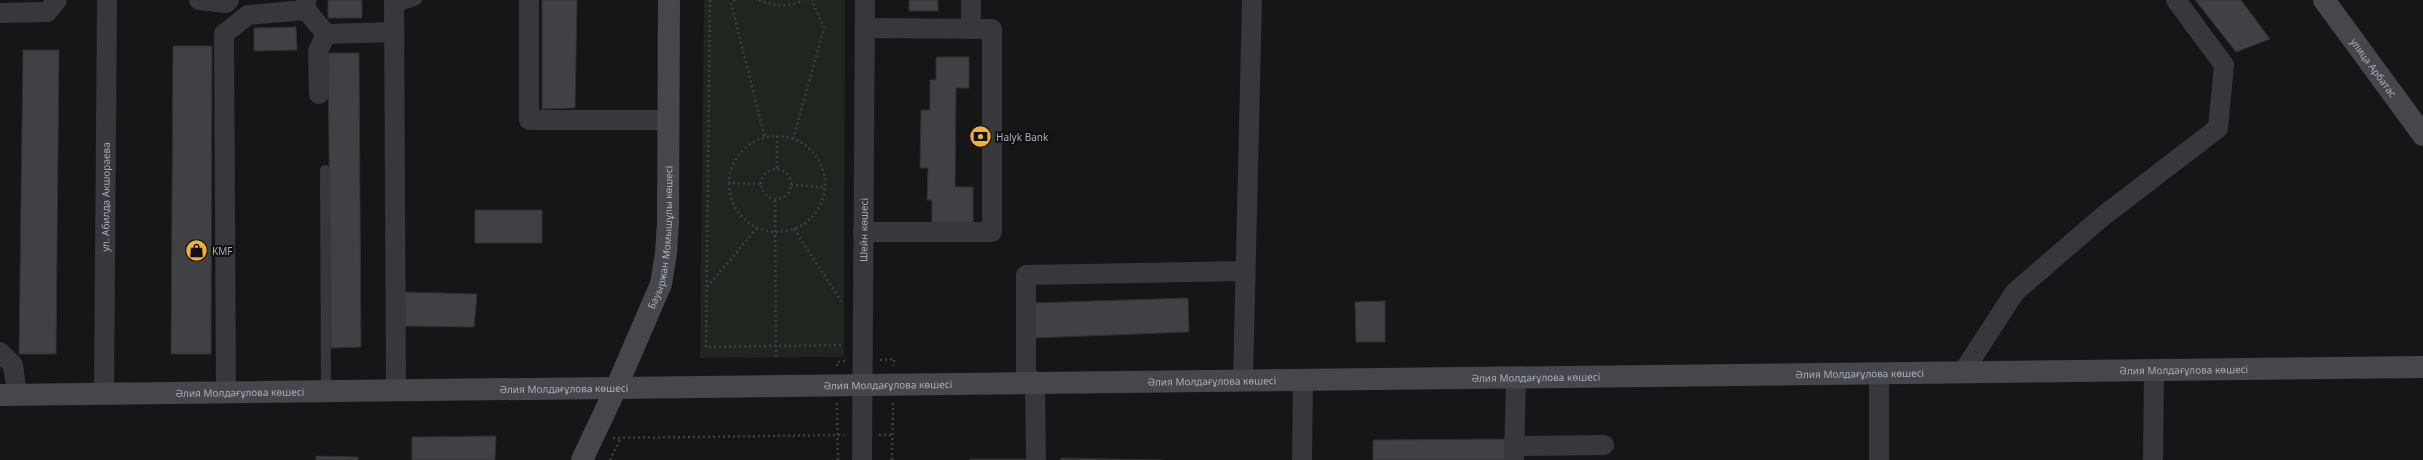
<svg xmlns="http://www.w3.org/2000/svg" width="2423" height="460" font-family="'Noto Sans',sans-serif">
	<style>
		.green { fill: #1e261f }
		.building { fill: #404145; stroke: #303034 }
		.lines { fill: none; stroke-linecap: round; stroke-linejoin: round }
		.path { stroke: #3d3f44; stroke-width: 2.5; stroke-dasharray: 2 3; stroke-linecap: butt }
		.lane { stroke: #37383d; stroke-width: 10 }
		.street { stroke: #37383d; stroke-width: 20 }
		.secondary { stroke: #45474d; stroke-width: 22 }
		.labels { text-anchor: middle; stroke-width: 4; stroke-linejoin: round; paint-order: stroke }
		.street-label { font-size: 10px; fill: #a8adb8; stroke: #111113 }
		.poi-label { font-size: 10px; fill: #a8adb8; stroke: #111113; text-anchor: start }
	</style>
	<rect width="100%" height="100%" fill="#161618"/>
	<path class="green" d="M704,0H845L844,357L700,358Z"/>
	<path class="building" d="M328,0H362V18H328Z
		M542,0H577L575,108L542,109Z
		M909,0H938V11H909Z
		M2195,0H2241L2270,39L2236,52Z
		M296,27L297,50L254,51V28Z
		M173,46H212L211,354H171Z
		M23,50H59L56,354H19Z
		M328,53H359L361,347L331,348Z
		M936,57H969V88H956L955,187H973V226H932V200H927L928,168H920L921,110H930V80H936Z
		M475,210H542V243H475Z
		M404,292L477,294L474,327L404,326Z
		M1188,298L1189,332L1033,338L1032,303Z
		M1385,301V342H1356L1355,302Z
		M496,436L495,460H412V437Z
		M1505,439V460H1373V440Z
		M316,456L358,457V460H316Z
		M1061,458L1162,460H1061Z
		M970,459H1026V460H970Z"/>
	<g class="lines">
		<path class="path" d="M710,0L706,347L844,345
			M735,0L731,3L765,138
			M759,0C773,6 789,8 803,0
			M729 184a48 48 0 1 1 96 0a48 48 0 1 1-96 0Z
			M777,136V169
			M793,139L824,28L812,0
			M761 184a15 15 0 1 1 30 0a15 15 0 1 1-30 0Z
			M728,183L760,184
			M791,185L824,187
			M775,200L776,357
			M794,229L841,301
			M707,287L757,228
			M880,360L894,359V366
			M837,366V362L845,361
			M837,403L838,460
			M879,435H893
			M613,438L844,435
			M610,460L621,438
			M892,460L893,403"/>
		<path class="lane" d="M394,8L417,0
			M325,170L326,390"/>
		<g class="street">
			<path d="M199,0L226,3L229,0"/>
			<path d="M306,0V10L326,34L394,32"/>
			<path d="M394,0L396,389"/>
			<path d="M529,0V120H668"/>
			<path d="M0,13L47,12L57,0"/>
			<path d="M971,29V0"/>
			<path d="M319,94L318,51L326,34"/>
			<path d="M863,232H992V29L865,28"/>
			<path d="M0,352L13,365L17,394"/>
			<path d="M1963,372L2015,292L2102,217L2218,128L2224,65L2176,0"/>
			<path d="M1879,373V460"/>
			<path d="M1243,380L1252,0"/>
			<path d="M1035,381L1036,460"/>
			<path d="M1026,382V275L1245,271"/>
			<path d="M226,392L224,34L248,15L306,10"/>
			<path id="s1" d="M104,393L107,0"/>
			<path d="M1515,446L1604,445"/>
			<path id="s2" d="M862,460L865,0"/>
			<path d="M1302,460L1303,379"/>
			<path d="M1514,460L1516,377"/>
			<path d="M2153,460L2154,370"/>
		</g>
		<g class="secondary">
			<path id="s3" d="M2324,0L2423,135"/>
			<path id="s4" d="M0,395L2423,367"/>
			<path id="s5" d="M582,460L617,386L661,284L666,253L668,223L669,0"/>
		</g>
	</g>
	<defs>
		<symbol id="bank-disc" viewBox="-11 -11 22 22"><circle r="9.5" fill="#f2b134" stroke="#111113"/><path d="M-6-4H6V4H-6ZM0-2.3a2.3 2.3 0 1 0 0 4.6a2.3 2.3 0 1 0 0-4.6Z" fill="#111"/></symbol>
		<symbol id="shop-disc" viewBox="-11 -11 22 22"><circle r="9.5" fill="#f2b134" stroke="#111113"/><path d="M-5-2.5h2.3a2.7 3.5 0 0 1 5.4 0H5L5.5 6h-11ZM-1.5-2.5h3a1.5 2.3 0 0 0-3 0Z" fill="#111"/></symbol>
	</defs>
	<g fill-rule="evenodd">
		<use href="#bank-disc" x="968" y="124" width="25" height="25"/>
		<use href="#shop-disc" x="184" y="238" width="25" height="25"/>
	</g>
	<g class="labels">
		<g class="street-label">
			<text dy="4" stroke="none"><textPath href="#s3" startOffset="84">улица Арбатас</textPath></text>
			<text dy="4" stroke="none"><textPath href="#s1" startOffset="196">ул. Абилда Акшораева</textPath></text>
			<text dy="4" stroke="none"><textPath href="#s2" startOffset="230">Шейн көшесі</textPath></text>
			<text dy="4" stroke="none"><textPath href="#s5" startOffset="239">Бауыржан Момышұлы көшесі</textPath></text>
			<text dy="4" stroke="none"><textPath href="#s4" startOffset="2184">Әлия Молдағұлова көшесі</textPath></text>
			<text dy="4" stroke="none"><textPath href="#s4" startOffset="1860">Әлия Молдағұлова көшесі</textPath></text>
			<text dy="4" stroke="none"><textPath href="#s4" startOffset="1536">Әлия Молдағұлова көшесі</textPath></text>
			<text dy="4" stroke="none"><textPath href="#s4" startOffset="1212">Әлия Молдағұлова көшесі</textPath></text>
			<text dy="4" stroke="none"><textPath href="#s4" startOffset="888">Әлия Молдағұлова көшесі</textPath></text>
			<text dy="4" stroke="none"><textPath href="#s4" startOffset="564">Әлия Молдағұлова көшесі</textPath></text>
			<text dy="4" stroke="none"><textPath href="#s4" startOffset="240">Әлия Молдағұлова көшесі</textPath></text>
		</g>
		<g class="poi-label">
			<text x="996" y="141">Halyk Bank</text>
			<text x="212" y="255">KMF</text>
		</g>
	</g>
</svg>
